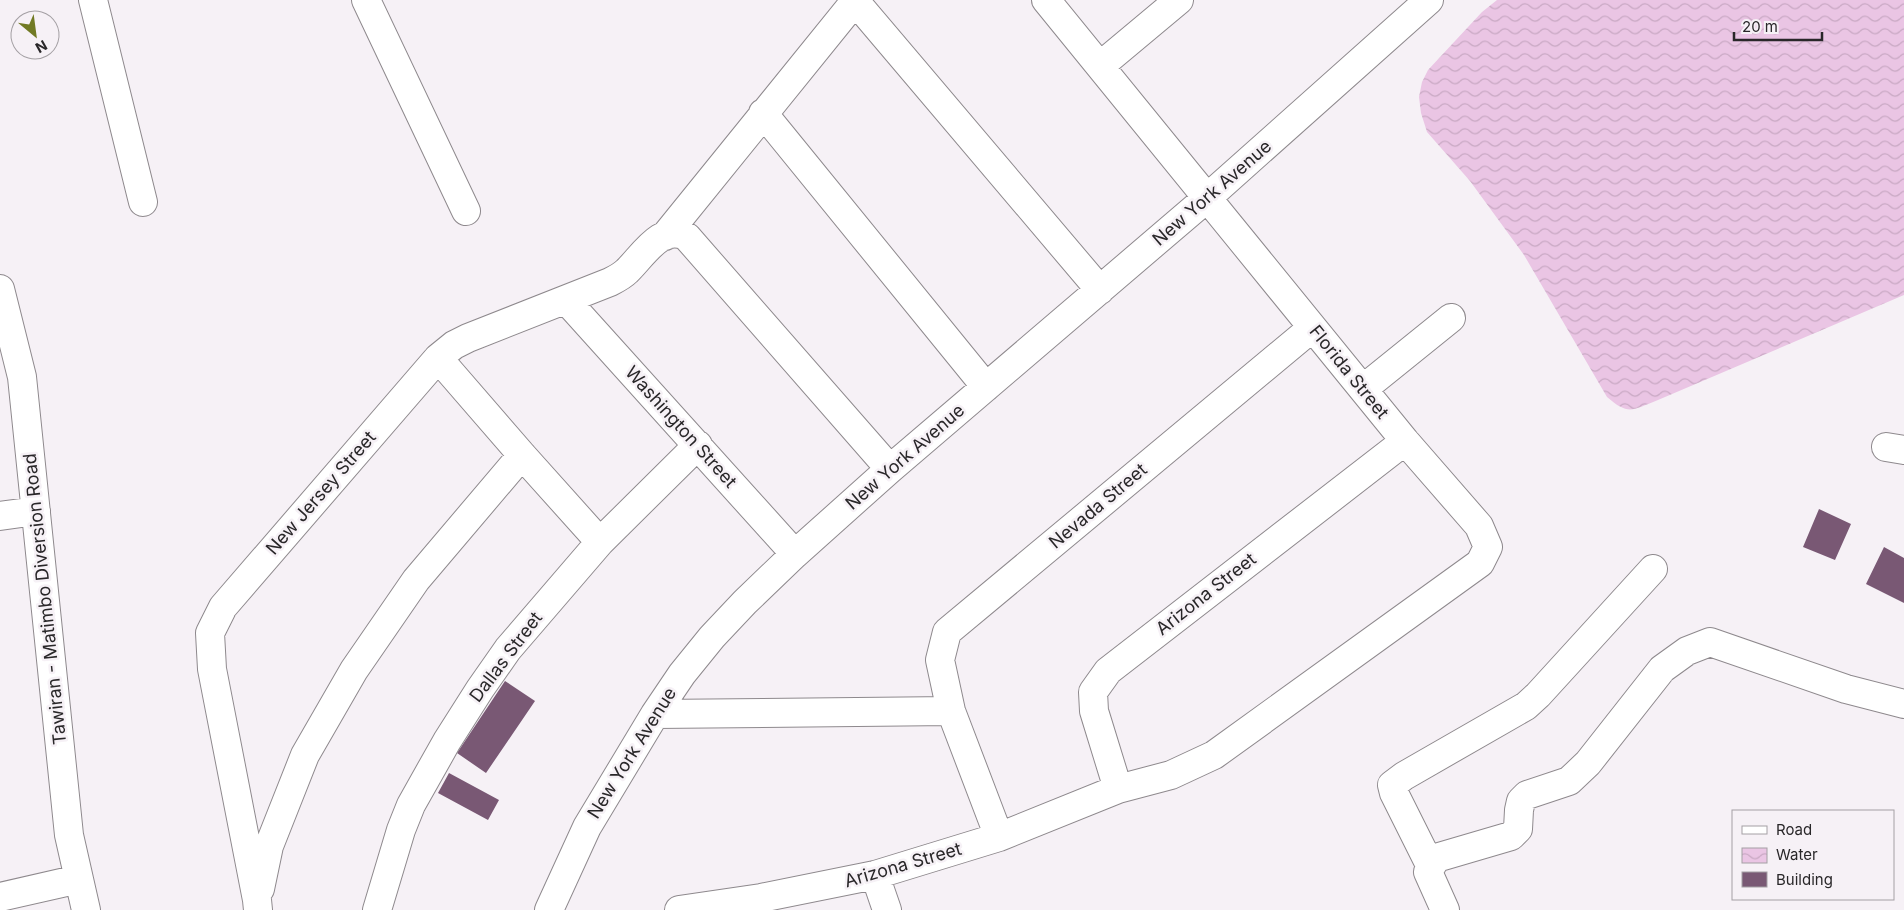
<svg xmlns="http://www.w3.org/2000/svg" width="1904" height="910" font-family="Inter,sans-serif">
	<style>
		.water { fill: url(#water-waves) }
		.building { fill: #795874 }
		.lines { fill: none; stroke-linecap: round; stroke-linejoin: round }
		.minor-casing { stroke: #8e898d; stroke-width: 30 }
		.minor { stroke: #fff; stroke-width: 28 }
		.labels { text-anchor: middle; stroke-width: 5; stroke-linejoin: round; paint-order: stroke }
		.street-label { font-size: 18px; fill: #292729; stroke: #f6f1f6 }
	</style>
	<defs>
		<pattern id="water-waves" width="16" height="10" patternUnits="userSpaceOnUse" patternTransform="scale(1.25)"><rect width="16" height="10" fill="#eac5e4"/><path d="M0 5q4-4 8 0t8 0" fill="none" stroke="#c9a9c4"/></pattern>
	</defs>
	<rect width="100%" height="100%" fill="#f6f1f6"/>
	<path class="water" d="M1497,0H1904V295L1658,400C1632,410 1629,416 1607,397L1524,255L1470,181L1427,132L1421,113L1419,97L1422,82L1428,70L1482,12Z"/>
	<path class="building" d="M1819,509L1851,524L1835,560L1803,547Z
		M1884,547L1904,558V603L1866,584Z
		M505,681L535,701L486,773L457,753Z
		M449,773L499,800L488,820L438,793Z"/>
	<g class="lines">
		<defs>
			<path id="minor" d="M93,0L143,202
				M366,0L466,211
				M855,1L1100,290
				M1100,66L1179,0
				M763,113L986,387
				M665,236L856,0
				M0,289L22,377L69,835L86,910
				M566,300L795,554
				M438,358L522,455L600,542
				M1363,389L1451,318
				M1886,447L1904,450
				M0,516L36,511
				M655,714L951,711
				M1118,789L1094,711L1093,692L1108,671L1405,441
				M999,837L951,711L940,660L947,632L1312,328
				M1430,865L1394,793L1392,785L1404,776L1526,706L1538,695L1653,569
				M875,875L887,910
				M260,889L269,846L305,755L354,670L416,580L522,455
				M0,897L79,879
				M258,910L257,900L212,669L210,633L223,607L438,358L454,345L468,338L610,282C616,279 622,276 627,271C642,257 662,222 687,237L890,469
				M377,910L401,830L411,805L447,741L480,689L508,649L600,542L698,445
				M549,910L587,827L655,714L682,674L712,637L745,602L795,554L890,469L1207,198L1429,0
				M679,910L761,898L875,875L999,837L1118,789L1171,775L1214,755L1480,563L1488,547L1479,526L1405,441L1046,0
				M1445,910L1428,872L1436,858L1511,836L1518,829L1519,810L1521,801L1527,795L1569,781L1588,763L1662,669L1687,651L1710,642L1846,689L1904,704"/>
		</defs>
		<use href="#minor" class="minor-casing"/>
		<use href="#minor" class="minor"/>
	</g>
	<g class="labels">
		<g class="street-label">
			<text transform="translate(1212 193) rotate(-41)" y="6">New York Avenue</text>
			<text transform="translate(1349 372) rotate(51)" y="6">Florida Street</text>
			<text transform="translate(681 427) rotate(48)" y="6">Washington Street</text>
			<text transform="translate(905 457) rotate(-41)" y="6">New York Avenue</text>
			<text transform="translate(321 493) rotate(-49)" y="6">New Jersey Street</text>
			<text transform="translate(1098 506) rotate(-40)" y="6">Nevada Street</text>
			<text transform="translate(1206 594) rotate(-38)" y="6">Arizona Street</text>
			<text transform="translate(45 599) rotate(-96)" y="6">Tawiran - Matimbo Diversion Road</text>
			<text transform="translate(506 657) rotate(-53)" y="6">Dallas Street</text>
			<text transform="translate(632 753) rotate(-58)" y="6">New York Avenue</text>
			<text transform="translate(903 865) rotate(-16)" y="6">Arizona Street</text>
		</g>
	</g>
	<rect x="1732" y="810" width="162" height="90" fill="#f6f1f6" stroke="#a4a0a4"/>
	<rect x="1742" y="826" width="25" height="8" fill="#ffffff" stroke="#a4a0a4"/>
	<text x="1776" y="835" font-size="15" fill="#292729">Road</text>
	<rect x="1742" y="848" width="25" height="15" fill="url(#water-waves)" stroke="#a4a0a4"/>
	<text x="1776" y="860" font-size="15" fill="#292729">Water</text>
	<rect x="1742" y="872" width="25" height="15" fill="#795874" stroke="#a4a0a4"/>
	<text x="1776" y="885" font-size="15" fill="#292729">Building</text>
	<g transform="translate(35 35) rotate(151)"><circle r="24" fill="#f6f1f6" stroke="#a4a0a4"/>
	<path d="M0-4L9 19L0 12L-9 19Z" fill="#717a24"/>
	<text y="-8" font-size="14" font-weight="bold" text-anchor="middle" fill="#292729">N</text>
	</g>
	<path d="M1734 32v8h88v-8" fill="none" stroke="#292729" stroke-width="2.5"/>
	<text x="1742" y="32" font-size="15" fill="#292729" stroke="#f6f1f6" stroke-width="4" paint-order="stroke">20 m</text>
</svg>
